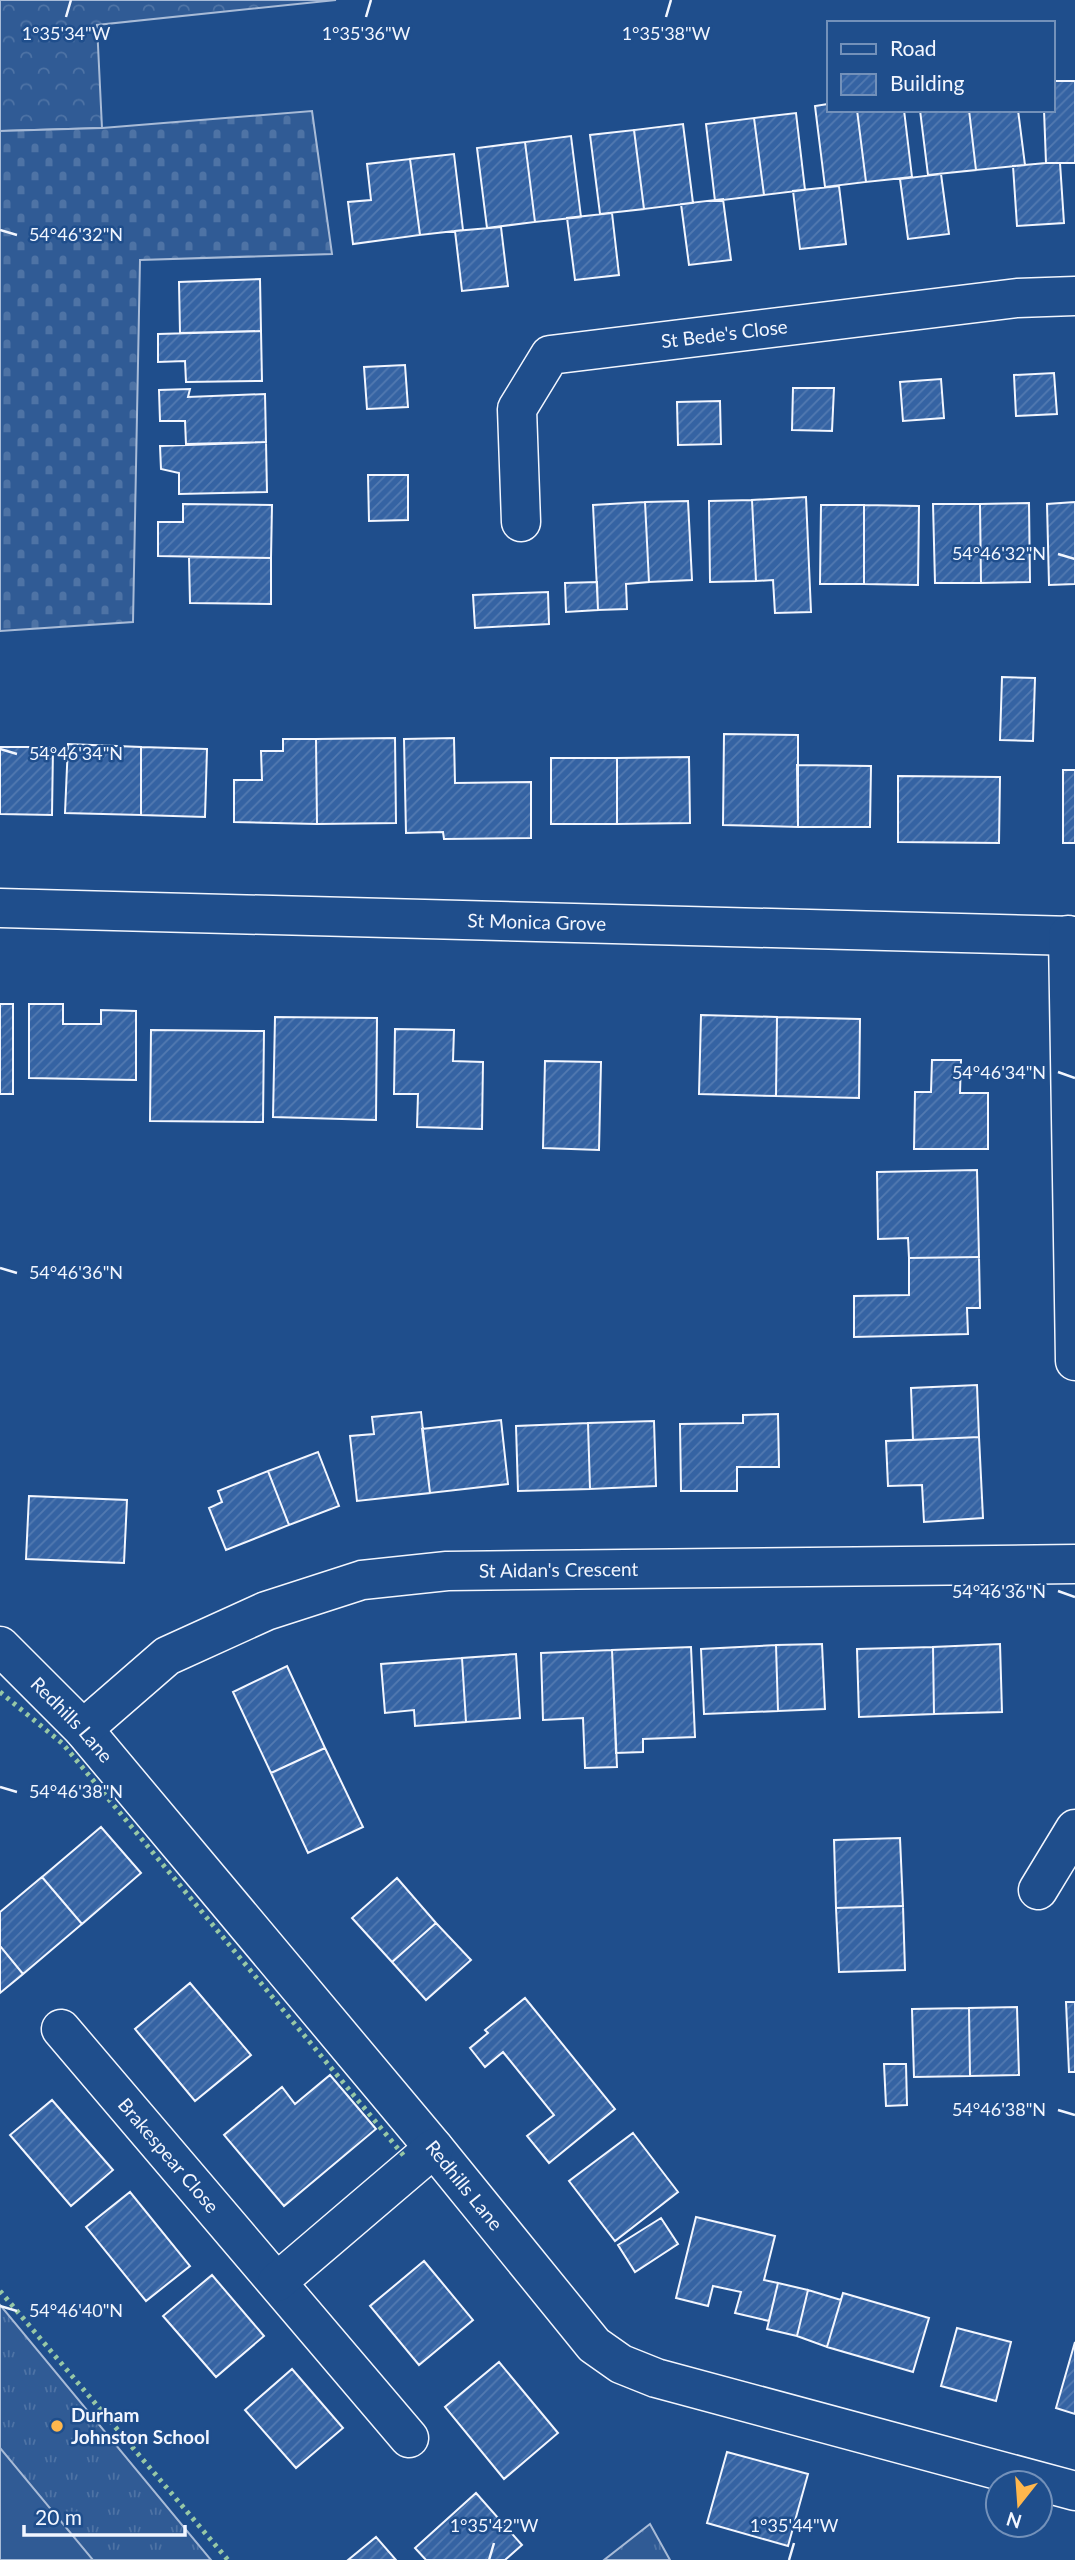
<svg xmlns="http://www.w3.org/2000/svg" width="1075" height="2560" font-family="Lato,sans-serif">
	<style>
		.grass { fill: url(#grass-tufts); stroke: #a8bbd7; stroke-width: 2 }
		.forest { fill: url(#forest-crowns); stroke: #a8bbd7; stroke-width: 2 }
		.cemetery { fill: url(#cemetery-stones); stroke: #a8bbd7; stroke-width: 2 }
		.garden { fill: #305b95; stroke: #a8bbd7; stroke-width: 2 }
		.building { fill: url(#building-hatch); stroke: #f2f6ff; stroke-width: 2 }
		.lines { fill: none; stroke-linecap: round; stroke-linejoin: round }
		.minor-casing { stroke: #f2f6ff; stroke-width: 41 }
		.minor { stroke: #1f4e8c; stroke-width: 38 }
		.hedge { stroke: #97c8a6; stroke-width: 5; stroke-dasharray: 3.5 5; stroke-linecap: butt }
		.ticks { fill: none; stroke: #f2f6ff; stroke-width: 2.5 }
		.poi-dot { fill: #ffb74d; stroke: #1f4e8c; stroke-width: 2.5 }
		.labels { text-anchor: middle; stroke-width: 5; stroke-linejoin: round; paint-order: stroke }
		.street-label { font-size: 19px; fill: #f2f6ff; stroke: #1f4e8c }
		.poi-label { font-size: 19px; font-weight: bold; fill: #f2f6ff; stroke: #1f4e8c; text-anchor: start }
		.ticks-label { font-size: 18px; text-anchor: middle; fill: #f2f6ff; stroke: #1f4e8c; stroke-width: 5; stroke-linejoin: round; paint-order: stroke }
	</style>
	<defs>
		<pattern id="grass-tufts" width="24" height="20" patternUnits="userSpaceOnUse" patternTransform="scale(1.75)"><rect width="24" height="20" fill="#305b95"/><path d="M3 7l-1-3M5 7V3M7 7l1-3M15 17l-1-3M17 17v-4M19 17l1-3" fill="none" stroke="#4e73a5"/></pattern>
		<pattern id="forest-crowns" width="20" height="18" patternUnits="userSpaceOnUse" patternTransform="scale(1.75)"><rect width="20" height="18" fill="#305b95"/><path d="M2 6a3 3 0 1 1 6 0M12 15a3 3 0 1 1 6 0" fill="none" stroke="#4e73a5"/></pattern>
		<pattern id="cemetery-stones" width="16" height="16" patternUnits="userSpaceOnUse" patternTransform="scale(1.75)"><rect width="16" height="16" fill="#305b95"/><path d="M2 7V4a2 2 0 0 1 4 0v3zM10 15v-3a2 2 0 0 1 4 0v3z" fill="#4e73a5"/></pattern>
		<pattern id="building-hatch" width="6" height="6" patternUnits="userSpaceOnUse" patternTransform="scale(1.75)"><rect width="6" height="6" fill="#3563a3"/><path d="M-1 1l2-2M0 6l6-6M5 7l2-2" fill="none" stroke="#537ab1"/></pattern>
	</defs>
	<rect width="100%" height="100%" fill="#1f4e8c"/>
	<path class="grass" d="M0,2305L211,2560H0Z
		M650,2524L670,2560H604Z"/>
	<path class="forest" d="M0,0H336L97,25L102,128L0,131Z"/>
	<path class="cemetery" d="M312,111L332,254L140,260L133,622L0,631V131L102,128Z"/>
	<path class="garden" d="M0,2448L93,2560H0Z"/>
	<path class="building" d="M1052,81H1075V163H1046L1044,110H1052Z
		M828,104V110H857L866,182L825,187L815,106Z
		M857,110H904L912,177L866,182Z
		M920,110H969L976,170L928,175Z
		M969,110H1018L1025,165L976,170Z
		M796,113L805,190L764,195L754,118Z
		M754,118L764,195L715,201L706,124Z
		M683,124L693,203L644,209L634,130Z
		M634,130L644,209L600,214L590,135Z
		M571,136L581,217L535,222L525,142Z
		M525,142L535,222L487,228L477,148Z
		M454,154L463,230L420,235L410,159Z
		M410,159L420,235L353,244L348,202L371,200L367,164Z
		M1046,163H1060L1064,223L1017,226L1013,166Z
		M941,174L949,234L908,239L900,179Z
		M839,186L846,244L800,249L793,191Z
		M723,199L731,260L689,265L681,204Z
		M612,213L619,275L575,280L567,218Z
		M501,227L508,286L462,291L455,231Z
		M260,279L261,331L180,333L179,282Z
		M261,331L262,381L186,382L185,361L158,362V334Z
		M405,365L408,407L367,409L364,367Z
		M1054,373L1057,414L1016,416L1014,375Z
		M941,379L944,418L903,421L900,382Z
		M793,388H834L832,431L792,430Z
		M190,389L188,397L265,394L266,442L186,444L185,421H160L159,390Z
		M720,401L721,444L678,445L677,402Z
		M266,442L267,492L179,494V473L161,469L160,446Z
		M368,475H408V520L369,521Z
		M806,497L811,612L775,613L773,580L756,581L752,500Z
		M752,500L756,581L710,582L709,501Z
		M688,501L692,580L649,582L645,502Z
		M645,502L649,582L626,584L627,609L598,610L593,505Z
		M1075,502V584L1049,585L1047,504Z
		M1029,503L1030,582L981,583L980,504Z
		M183,504L272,505L271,558L158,556V522H183Z
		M933,504H980L981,583H935Z
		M821,505H864V584H820Z
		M864,505L919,506L918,585L864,584Z
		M189,557L271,558V604L190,603Z
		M597,582L598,610L566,612L565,583Z
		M548,592L549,624L475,628L473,595Z
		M1002,677L1035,678L1033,741L1000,740Z
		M724,734L798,735V827L723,825Z
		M395,738L396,823L317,824L316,739Z
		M454,738L455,783L531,782V838L444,839L443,832L406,833L404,739Z
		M283,739H316L317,824L234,822V780H262L261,751H283Z
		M68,744L141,747V815L65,813Z
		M0,747H53L52,815L0,814Z
		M141,747L207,749L205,817L141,815Z
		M689,757L690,823L617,824V758Z
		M551,758H617V824H551Z
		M797,765L871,766L870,827H798Z
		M1063,770H1075V843H1063Z
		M898,776L1000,777L999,843L898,842Z
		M0,1004H13V1094H0Z
		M29,1004H63V1024H101V1010L136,1011V1080L29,1078Z
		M701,1015L777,1017L776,1096L699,1094Z
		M275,1017L377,1018L376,1120L273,1117Z
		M777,1017L860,1019L859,1098L776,1096Z
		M395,1029L454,1030L453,1061L483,1062L482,1129L417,1127L418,1094H394Z
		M151,1030L264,1031L263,1122L150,1121Z
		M932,1060H961L960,1093H988V1149H914L915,1092H931Z
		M545,1061L601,1062L599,1150L543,1148Z
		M977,1170L979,1257L909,1258L908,1238L878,1239L877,1172Z
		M979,1257L980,1308H967L968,1334L854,1337V1296L909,1295V1258Z
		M977,1385L979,1437L913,1440L911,1388Z
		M421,1412L430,1493L357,1501L350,1436L374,1434L372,1417Z
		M778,1414L779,1467H737V1491H681L680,1424L743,1423V1415Z
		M501,1420L508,1484L430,1493L422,1429Z
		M654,1421L656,1486L590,1489L588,1423Z
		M588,1423L590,1489L518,1491L516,1426Z
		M979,1437L983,1518L924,1522L922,1485L888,1486L886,1441Z
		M318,1452L339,1506L289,1525L268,1471Z
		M268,1471L289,1525L226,1550L209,1508L222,1502L218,1491Z
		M29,1496L127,1500L124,1563L26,1559Z
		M822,1644L825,1709L778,1711L776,1645Z
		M1000,1644L1002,1712L934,1714L933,1647Z
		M776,1645L778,1711L704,1714L701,1649Z
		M691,1647L695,1737L643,1739V1752L616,1753L612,1650Z
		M933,1647L934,1714L859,1717L857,1649Z
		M612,1650L617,1767L585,1768L583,1718L543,1720L541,1653Z
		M516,1654L520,1718L466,1722L462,1658Z
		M462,1658L466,1722L415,1726L414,1710L385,1713L381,1664Z
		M287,1666L325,1748L271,1773L233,1692Z
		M325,1748L363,1827L308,1853L271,1773Z
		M101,1827L141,1873L82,1924L42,1877Z
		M900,1838L903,1906L836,1908L834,1840Z
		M42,1877L82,1924L23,1974L0,1946V1912Z
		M397,1878L436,1923L392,1962L352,1918Z
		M903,1906L905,1970L839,1972L836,1908Z
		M436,1923L471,1960L426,2000L392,1962Z
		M0,1946L23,1974L0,1993Z
		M190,1983L251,2055L195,2101L135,2029Z
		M525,1998L615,2109L549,2163L527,2136L554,2115L503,2052L485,2067L470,2048L488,2033L485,2030Z
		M1066,2002H1075V2072H1069Z
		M1017,2007L1019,2075L970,2076L969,2008Z
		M969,2008L970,2076L914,2077L912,2009Z
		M884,2064H906L907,2105L886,2106Z
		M330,2075L376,2129L284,2206L224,2135L282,2087L295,2104Z
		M52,2100L113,2170L71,2206L10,2135Z
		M633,2133L678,2192L615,2241L569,2181Z
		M130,2192L190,2266L146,2301L86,2227Z
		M696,2217L775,2236L764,2280L778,2283L769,2321L735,2313L741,2292L713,2286L708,2306L676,2298Z
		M661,2218L678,2244L635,2272L618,2245Z
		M424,2261L473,2320L419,2365L370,2306Z
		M212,2275L264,2336L216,2377L163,2316Z
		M778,2283L808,2290L797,2336L767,2329Z
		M808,2290L841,2300L827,2347L797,2336Z
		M843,2293L929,2318L913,2372L827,2347Z
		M957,2328L1011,2342L996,2401L941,2386Z
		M1075,2342V2414L1056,2408Z
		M499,2362L558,2433L504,2479L445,2407Z
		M292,2369L343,2428L296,2468L245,2410Z
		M727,2452L808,2474L788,2546L707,2523Z
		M476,2493L522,2545L505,2560H426L415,2548Z
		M376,2537L396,2560H348Z"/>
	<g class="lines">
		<defs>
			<g id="minor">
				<path id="s1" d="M521,522L517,409L550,355L1017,298L1075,296"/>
				<path id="s2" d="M0,908L1075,936"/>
				<path d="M1068,935L1075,1361"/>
				<path id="s3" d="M0,1646L83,1729L434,2148L594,2345L621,2364L656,2378L1075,2491"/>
				<path id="s4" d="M83,1729L167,1656L266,1611L362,1580L447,1571L1075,1564"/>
				<path d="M1038,1890L1075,1829"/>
				<path id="s5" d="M61,2029L409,2438"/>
				<path d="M277,2282L434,2148"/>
			</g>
		</defs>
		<use href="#minor" class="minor-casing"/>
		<use href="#minor" class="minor"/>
		<path class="hedge" d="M0,1692L63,1744L404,2156
			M0,2291L228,2560"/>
	</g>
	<path class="ticks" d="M66,17L71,0M366,17L371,0M666,17L671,0M0,230L17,235M1058,554L1075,559M0,749L17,754M1058,1072L1075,1078M0,1268L17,1273M1058,1591L1075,1597M0,1787L17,1792M1058,2110L1075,2115M0,2306L17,2311M489,2560L494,2543M789,2560L794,2543"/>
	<circle class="poi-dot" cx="57" cy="2426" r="7"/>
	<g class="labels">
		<g class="street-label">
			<text dy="7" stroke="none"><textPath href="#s1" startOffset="352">St Bede's Close</textPath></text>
			<text dy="7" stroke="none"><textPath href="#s2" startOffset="537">St Monica Grove</textPath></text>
			<text dy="7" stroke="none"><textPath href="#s4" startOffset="518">St Aidan's Crescent</textPath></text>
			<text dy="7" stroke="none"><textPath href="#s3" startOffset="103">Redhills Lane</textPath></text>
			<text dy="7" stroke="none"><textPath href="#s5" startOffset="166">Brakespear Close</textPath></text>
			<text dy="7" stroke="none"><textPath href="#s3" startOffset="712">Redhills Lane</textPath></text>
		</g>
		<g class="poi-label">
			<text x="71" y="2422">Durham<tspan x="71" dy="22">Johnston School</tspan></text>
		</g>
	</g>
	<g class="ticks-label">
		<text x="66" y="40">1°35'34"W</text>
		<text x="366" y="40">1°35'36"W</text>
		<text x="666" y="40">1°35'38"W</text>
		<text x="76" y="241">54°46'32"N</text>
		<text x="999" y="560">54°46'32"N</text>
		<text x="76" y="760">54°46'34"N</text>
		<text x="999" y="1079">54°46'34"N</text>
		<text x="76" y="1279">54°46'36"N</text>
		<text x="999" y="1598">54°46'36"N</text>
		<text x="76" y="1798">54°46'38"N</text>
		<text x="999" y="2116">54°46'38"N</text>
		<text x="76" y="2317">54°46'40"N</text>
		<text x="494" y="2532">1°35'42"W</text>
		<text x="794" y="2532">1°35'44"W</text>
	</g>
	<rect x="827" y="21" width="228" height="91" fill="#1f4e8c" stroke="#7391ba" stroke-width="2"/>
	<rect x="841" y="44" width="35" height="10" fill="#1f4e8c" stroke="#7391ba" stroke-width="2"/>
	<text x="890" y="56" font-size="21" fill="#f2f6ff">Road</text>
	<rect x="841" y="74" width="35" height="21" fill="url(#building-hatch)" stroke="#7391ba" stroke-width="2"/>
	<text x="890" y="91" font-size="21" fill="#f2f6ff">Building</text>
	<g transform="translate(1019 2504) rotate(197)"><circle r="33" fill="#1f4e8c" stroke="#7391ba" stroke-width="2"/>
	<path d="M0-5L12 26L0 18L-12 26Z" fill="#ffb74d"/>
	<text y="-10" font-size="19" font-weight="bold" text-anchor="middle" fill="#f2f6ff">N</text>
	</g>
	<path d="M24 2525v10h161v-10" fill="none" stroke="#f2f6ff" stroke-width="3.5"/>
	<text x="35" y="2525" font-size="21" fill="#f2f6ff" stroke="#1f4e8c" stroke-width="5" paint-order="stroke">20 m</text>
</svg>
